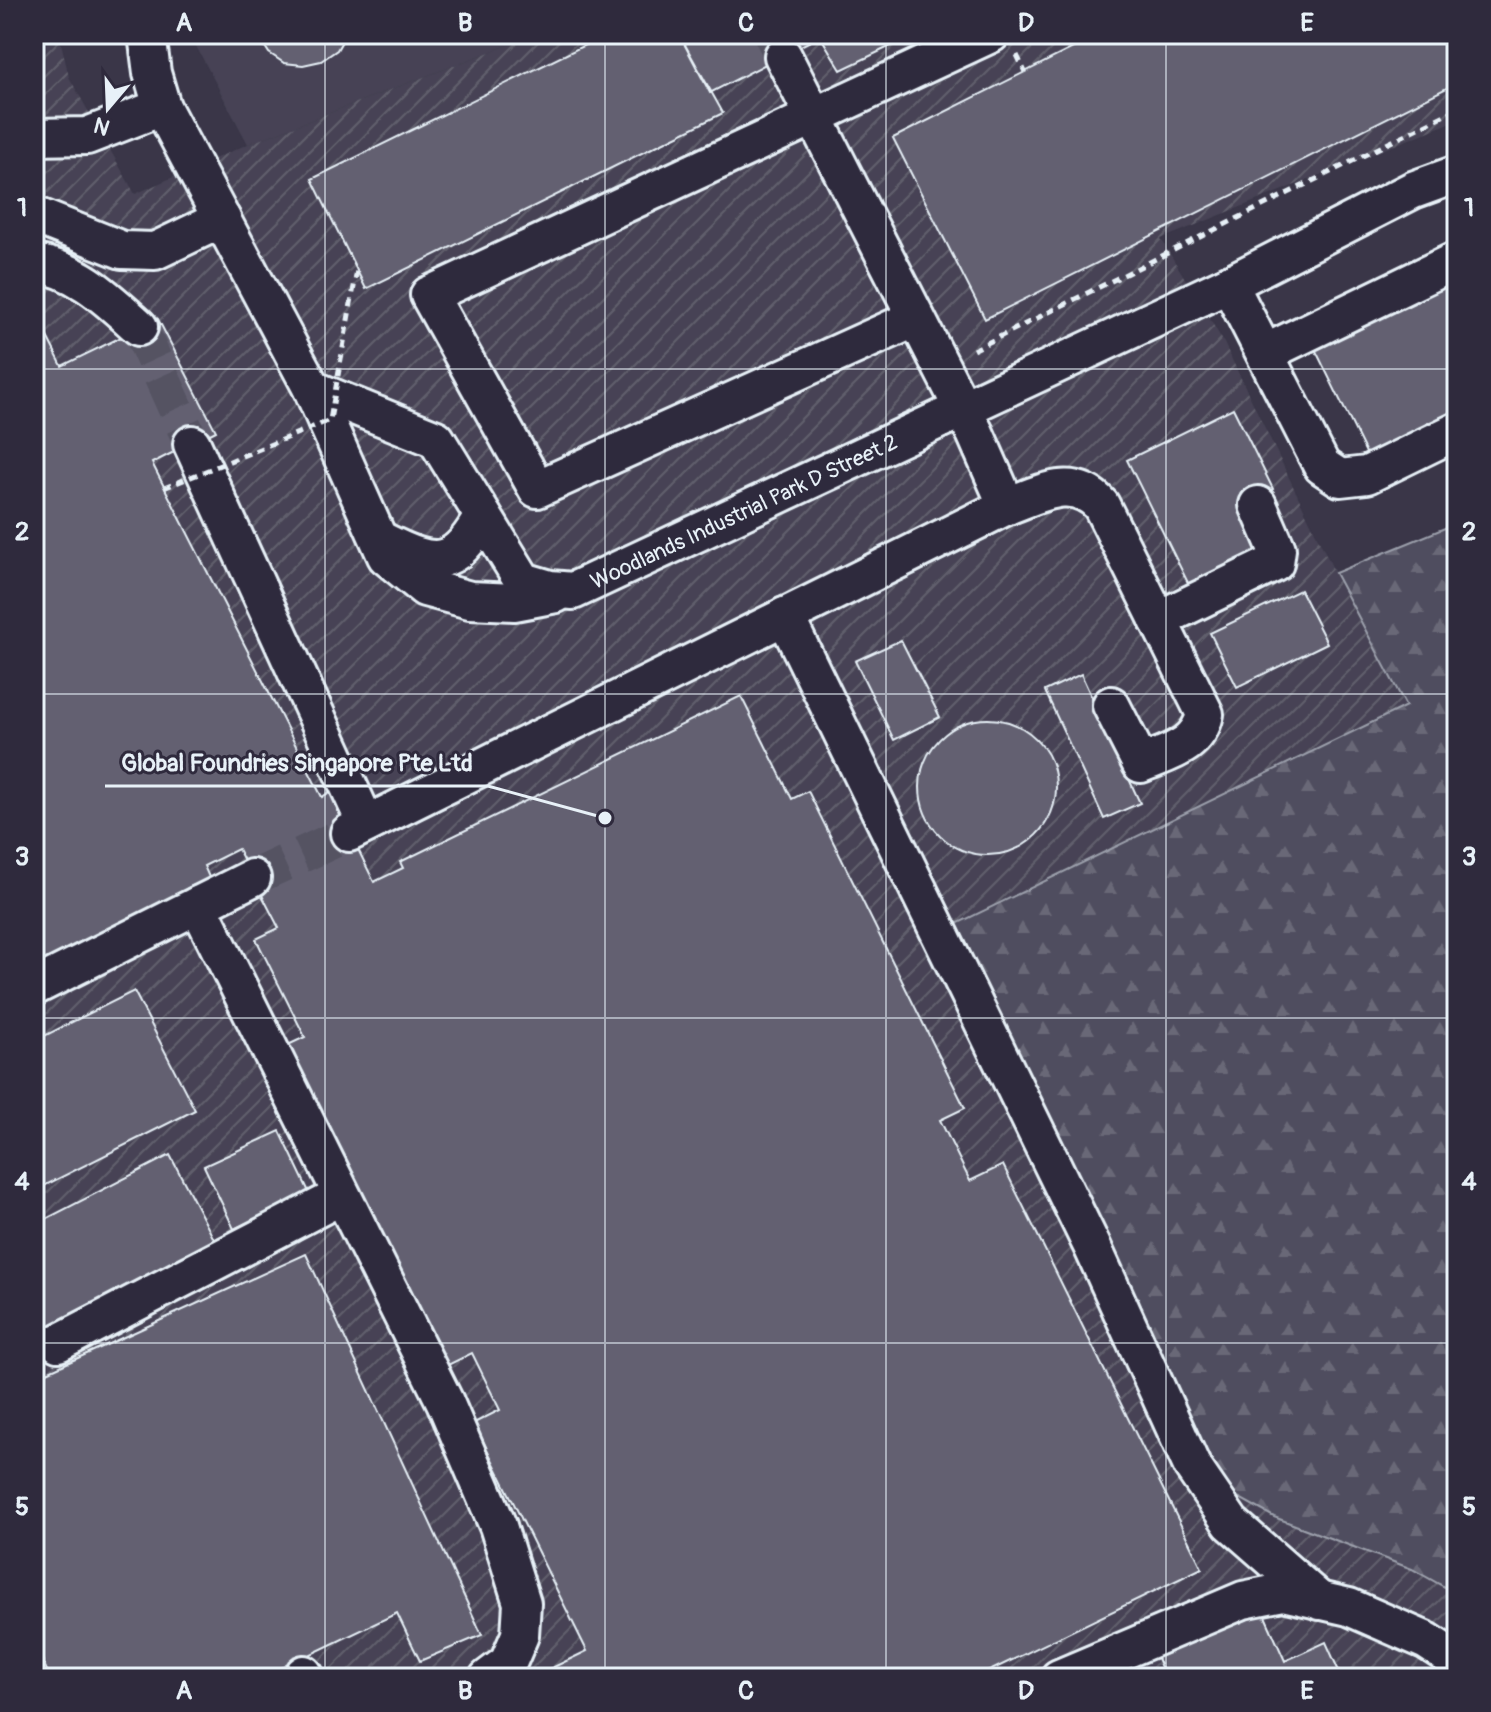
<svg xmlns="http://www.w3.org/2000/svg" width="1491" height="1712" font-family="Pangolin,sans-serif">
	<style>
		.built { fill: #464354 }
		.industrial { fill: url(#industrial-furrows) }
		.forest { fill: url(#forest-firs); stroke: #9ca0ac; stroke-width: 2 }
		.building { fill: #636171; stroke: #e8f1f8; stroke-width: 2 }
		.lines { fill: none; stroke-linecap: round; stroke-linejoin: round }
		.minor-tunnel { stroke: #545262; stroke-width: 36; stroke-dasharray: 36 18; stroke-linecap: butt }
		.minor-casing { stroke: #e8f1f8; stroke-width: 42 }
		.path { stroke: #e8f1f8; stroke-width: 5; stroke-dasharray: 8 6; stroke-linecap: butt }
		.minor { stroke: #2f2a3d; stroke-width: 36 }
		.path-bridge { stroke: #e8f1f8; stroke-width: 5; stroke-dasharray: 8 6; stroke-linecap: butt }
		.grid { fill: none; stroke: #e8f1f8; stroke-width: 2; stroke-opacity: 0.55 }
		.labels { text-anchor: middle; stroke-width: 6; stroke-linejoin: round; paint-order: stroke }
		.street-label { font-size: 22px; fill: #e8f1f8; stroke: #2f2a3d }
		.leader { fill: none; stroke: #e8f1f8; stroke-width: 3 }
		.callout-dot { fill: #e8f1f8; stroke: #2f2a3d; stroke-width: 3 }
		.callout-label { font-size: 24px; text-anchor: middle; font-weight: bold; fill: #e8f1f8; stroke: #2f2a3d; stroke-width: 6; stroke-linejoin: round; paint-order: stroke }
		.neatline { fill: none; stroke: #e8f1f8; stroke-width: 3 }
		.grid-label { font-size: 26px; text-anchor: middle; font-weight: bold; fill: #e8f1f8 }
	</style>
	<defs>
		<pattern id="industrial-furrows" width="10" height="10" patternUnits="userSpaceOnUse" patternTransform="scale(2)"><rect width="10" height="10" fill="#464354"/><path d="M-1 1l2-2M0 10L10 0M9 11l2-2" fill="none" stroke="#615f6d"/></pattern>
		<pattern id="forest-firs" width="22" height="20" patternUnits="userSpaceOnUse" patternTransform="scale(2)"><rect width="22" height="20" fill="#504e5f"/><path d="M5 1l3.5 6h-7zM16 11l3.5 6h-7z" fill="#696877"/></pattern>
	</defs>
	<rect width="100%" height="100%" fill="#3a3648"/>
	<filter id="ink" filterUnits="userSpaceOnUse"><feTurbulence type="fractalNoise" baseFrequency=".0125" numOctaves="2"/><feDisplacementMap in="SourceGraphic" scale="16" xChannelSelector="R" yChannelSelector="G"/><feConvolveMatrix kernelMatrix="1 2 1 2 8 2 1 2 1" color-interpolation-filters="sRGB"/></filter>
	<g filter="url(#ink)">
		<path class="built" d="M195,34H537L248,144L195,44Z"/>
		<path class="industrial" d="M34,34H59L69,77L135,194L248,144L537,34H1457V120L1161,239L1223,341L1335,573L1406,706L944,930L1193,1444L1234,1495L1274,1517L1412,1569L1457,1594V1678H34Z"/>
		<path class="forest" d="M1457,523V1594L1412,1569L1274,1517L1234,1495L1193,1444L944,930L1406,706L1335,573Z"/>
		<path class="building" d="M257,34H346L337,50L321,61L303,65L284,63L269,53Z
			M607,34H679L723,113L366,289L312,179Z
			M679,34H819L820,36L710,93Z
			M819,34H916L841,70Z
			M1101,34H1457V83L985,319L893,138Z
			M1457,277V412L1367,455L1314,347Z
			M34,311L62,366L158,319L216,431L152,463L322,797L330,792L374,882L403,868L400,862L741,696L792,799L808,791L965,1108L940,1120L970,1181L1003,1165L1202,1568L975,1678H531L587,1651L474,1423L500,1410L472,1353L446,1366L288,1045L305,1037L256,939L279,928L238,849L204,866L212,884L34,974Z
			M1233,408L1273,489L1243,503L1267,551L1191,589L1127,460Z
			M1300,590L1327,643L1237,687L1210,633Z
			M901,640L940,717L894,740L855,661Z
			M1081,674L1140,803L1104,819L1045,691Z
			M920 787a68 68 0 1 1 136 0a68 68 0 1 1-136 0Z
			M134,991L195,1110L34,1191V1041Z
			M280,1131L310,1194L234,1229L204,1166Z
			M170,1155L216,1243L34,1336V1225Z
			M306,1254L482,1635L420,1661L397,1613L261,1678H50L34,1641V1378Z
			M1261,1607L1285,1661L1326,1642L1342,1678H1166L1155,1654Z"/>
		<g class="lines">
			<path class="minor-tunnel" d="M771,34L783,56
				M139,327L192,444
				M252,878L349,833"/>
			<defs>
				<g id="minor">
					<path d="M147,34L152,73L162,107L312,389L386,556L425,588L470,600L514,602L556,594"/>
					<path d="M783,56L975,433L1007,506"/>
					<path d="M34,137L87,136L162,107"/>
					<path d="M34,215L122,250L155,251L222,219"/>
					<path d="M34,263C78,269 108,299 139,327"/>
					<path d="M1229,284L1322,466L1340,478L1367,475L1457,431"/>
					<path d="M916,318L537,489L429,295L991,34"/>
					<path d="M1265,353L1457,260"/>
					<path id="s1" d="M312,389L436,439L523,581L550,589L573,591L1229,284L1413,190L1457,174"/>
					<path d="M192,444L366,824"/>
					<path d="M385,542C435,567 454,569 483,516"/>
					<path d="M785,616L1092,1246L1192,1466L1231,1523L1320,1601"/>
					<path d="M1158,620L1275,563L1277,549L1258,505"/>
					<path d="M349,833L1007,506C1040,494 1073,474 1101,505L1205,714C1198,747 1169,752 1141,764L1111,705"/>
					<path d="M198,905L445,1402L498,1526L522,1603L520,1635L508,1663L488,1678"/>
					<path d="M34,987L252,878"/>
					<path d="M58,1343L341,1196"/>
					<path d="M304,1674L306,1678"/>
					<path d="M1059,1678L1243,1600L1283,1592L1349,1607L1427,1641L1457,1661"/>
				</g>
			</defs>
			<use href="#minor" class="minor-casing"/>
			<path class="path" d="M1017,55L1025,72
				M973,350L1457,109"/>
			<use href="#minor" class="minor"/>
			<path class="path-bridge" d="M164,488L330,420L357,270"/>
		</g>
	</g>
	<path class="grid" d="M325,34V1678M605,34V1678M886,34V1678M1166,34V1678M34,369H1457M34,694H1457M34,1018H1457M34,1343H1457"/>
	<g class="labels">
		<g class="street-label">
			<text dy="8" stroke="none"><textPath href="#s1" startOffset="540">Woodlands Industrial Park D Street 2</textPath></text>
		</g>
	</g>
	<path class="leader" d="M605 818L488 786H105"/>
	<circle class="callout-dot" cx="605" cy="818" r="8"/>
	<g class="callout-label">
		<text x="297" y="771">Global Foundries Singapore Pte Ltd</text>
	</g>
	<rect width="1491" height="1712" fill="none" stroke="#2f2a3d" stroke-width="88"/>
	<g transform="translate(108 108) rotate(199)" stroke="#2f2a3d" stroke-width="6" paint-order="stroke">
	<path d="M0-6L14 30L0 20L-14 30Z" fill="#e8f1f8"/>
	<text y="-12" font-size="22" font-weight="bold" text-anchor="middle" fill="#e8f1f8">N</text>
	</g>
	<rect x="44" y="44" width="1403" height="1624" class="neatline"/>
	<g class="grid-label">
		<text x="184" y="31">A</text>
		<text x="465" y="31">B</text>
		<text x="746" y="31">C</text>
		<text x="1026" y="31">D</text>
		<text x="1307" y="31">E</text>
		<text x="22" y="216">1</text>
		<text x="1469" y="216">1</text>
		<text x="22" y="540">2</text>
		<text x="1469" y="540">2</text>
		<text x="22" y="865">3</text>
		<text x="1469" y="865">3</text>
		<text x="22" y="1190">4</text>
		<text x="1469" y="1190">4</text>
		<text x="22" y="1515">5</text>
		<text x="1469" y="1515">5</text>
		<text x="184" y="1699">A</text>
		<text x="465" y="1699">B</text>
		<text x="746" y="1699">C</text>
		<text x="1026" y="1699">D</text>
		<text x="1307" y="1699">E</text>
	</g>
</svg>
